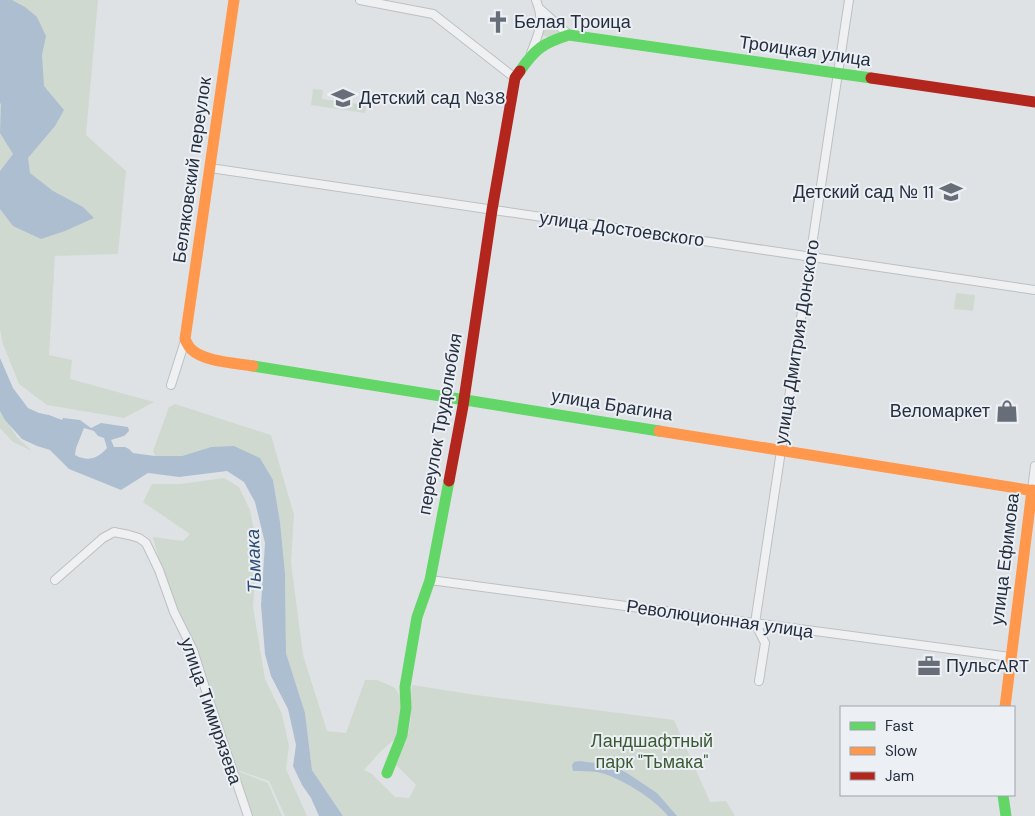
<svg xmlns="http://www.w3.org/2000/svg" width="1035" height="816" font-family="'DM Sans',sans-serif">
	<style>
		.green { fill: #d0d9d0 }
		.water { fill: #adbed1; fill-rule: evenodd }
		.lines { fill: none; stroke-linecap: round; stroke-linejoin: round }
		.street-casing { stroke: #bdc0c3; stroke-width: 10 }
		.street { stroke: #eff0f2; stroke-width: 8 }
		.fast { stroke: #63d668; stroke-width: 11 }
		.slow { stroke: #ff974d; stroke-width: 11 }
		.jam { stroke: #b3261e; stroke-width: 11 }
		.labels { text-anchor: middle; stroke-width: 4; stroke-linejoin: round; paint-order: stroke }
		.poi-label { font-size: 18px; fill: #262f3e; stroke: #ecf0f5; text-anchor: start }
		.street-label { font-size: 18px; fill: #262f3e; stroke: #ecf0f5 }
		.park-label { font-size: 18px; fill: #3b5a33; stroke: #ecf0f5 }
		.water-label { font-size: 19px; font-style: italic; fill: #304e73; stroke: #ecf0f5 }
	</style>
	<rect width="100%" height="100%" fill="#dfe2e5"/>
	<path class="green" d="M0,0H98L86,135L126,171L118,254L55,256L49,355L72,360L70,379L154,402L124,418L47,405L19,384L3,344L0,330Z
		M545,27L552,28L560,34L551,38L542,35V31Z
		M313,89L323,90L322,99L366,105L365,113L311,105Z
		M956,293L975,295L973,311L954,309Z
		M175,404L271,435L294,515L291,562L303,655L327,731L346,733L365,680H377L389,685L395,688L401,698V722L395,739L379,753L364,770L372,774L395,797L409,798L416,785L396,765L408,734L411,719L410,702L412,685L476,695L674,720L710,802L726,801L735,816H343L312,770L305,713L286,653L285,573L280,522L273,480L260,458L211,447L182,456H155L153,451L169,407Z
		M0,410L17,437L32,451L13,442L0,428Z
		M224,478L239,487L250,510L257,546L253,607L265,679L282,714L289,746L286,769L307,816H285L269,781L234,769L161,568L153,537L183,541L190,534L143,502L152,484H180Z
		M235,770L268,783L282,816H251Z"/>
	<path class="water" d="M0,0H12L25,7L37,17L46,36L42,55L44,86L64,110L55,126L28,158L30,173L53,191L83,207L94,218L65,231L41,239L13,226L0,209V171L13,154L0,133L1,104L0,103Z
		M0,358L13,388L28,408L39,413L49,415L62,420L63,418L80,420L91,428L101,423L128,427L129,431L124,436L111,440L114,447H125L129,449L133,453L155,456H182L211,447L234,446L260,458L273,480L280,522L285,573L286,653L305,713L312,770L343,816H319L311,798L302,785L293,766L296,745L288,709L271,676L265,654L261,605L265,543L255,502L244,482L227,471L179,477L148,473L121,490L69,469L50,450L37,446L22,439L5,420L0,411ZM84,428L94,431L98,436L104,438L107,448C97,459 88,462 75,455L76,448Z
		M579,761L611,765L627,773L657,793L677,816H668C655,799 618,776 597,772C589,771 581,771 573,771L572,765L574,762Z"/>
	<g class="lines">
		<defs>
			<path id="street" d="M360,0L433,14L515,78
				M540,9L569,35
				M531,53C539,33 545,22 536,0
				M210,168L1035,290
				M171,385L185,341
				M1032,490L1035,466
				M55,580L103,538L114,532L129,535L139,538L146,543L159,570L174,612L193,650L207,694L248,816
				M430,580L1010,657
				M759,681L765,643L755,623L849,0"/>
		</defs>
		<use href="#street" class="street-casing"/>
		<use href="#street" class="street"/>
		<path class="fast" d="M520,71C535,49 543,43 569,35L871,78
			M253,366L659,431
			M387,773L402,735L406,708L405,687L417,617L430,580L449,481
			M1003,795L1006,816"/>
		<path class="slow" d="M234,0L185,339C187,343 188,346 191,349C204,362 236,363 253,366
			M659,431L1035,491
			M1005,707L1032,490"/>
		<path class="jam" d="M871,78L1035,102
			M449,481L463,406L492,210L515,78L520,71"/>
	</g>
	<defs>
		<symbol id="church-bare" viewBox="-9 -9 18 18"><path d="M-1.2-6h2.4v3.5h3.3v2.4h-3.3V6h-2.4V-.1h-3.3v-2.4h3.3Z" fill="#676e78" stroke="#ecf0f5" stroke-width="2.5" paint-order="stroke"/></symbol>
		<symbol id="school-bare" viewBox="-9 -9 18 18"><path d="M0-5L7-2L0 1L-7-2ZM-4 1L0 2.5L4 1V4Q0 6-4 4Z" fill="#676e78" stroke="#ecf0f5" stroke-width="2.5" paint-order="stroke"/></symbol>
		<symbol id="shop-bare" viewBox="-9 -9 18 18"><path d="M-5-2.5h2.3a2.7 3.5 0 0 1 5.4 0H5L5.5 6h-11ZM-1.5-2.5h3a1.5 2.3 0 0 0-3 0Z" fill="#676e78" stroke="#ecf0f5" stroke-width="2.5" paint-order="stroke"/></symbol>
		<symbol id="office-bare" viewBox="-9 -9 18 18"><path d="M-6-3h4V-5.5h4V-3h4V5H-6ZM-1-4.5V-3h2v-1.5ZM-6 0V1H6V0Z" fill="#676e78" stroke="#ecf0f5" stroke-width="2.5" paint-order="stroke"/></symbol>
	</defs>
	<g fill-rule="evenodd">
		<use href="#church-bare" x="482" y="6" width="32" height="32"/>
		<use href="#school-bare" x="327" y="82" width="32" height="32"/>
		<use href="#school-bare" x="935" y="176" width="32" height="32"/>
		<use href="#shop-bare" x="991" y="395" width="32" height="32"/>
		<use href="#office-bare" x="913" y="650" width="32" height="32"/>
	</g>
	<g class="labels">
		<g class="poi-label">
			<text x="514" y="28">Белая Троица</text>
			<text x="359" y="104">Детский сад №38</text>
			<text x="934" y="198" text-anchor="end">Детский сад № 11</text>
			<text x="990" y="417" text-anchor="end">Веломаркет</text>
			<text x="946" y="672">ПульсART</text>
		</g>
		<g class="street-label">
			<text transform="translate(805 51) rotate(8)" y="6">Троицкая улица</text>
			<text transform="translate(192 170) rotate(-82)" y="6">Беляковский переулок</text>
			<text transform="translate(622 229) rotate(8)" y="6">улица Достоевского</text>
			<text transform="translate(797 342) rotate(-81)" y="6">улица Дмитрия Донского</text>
			<text transform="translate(612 405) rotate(9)" y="6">улица Брагина</text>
			<text transform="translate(440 424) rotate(-80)" y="6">переулок Трудолюбия</text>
			<text transform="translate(1005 559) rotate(-83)" y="6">улица Ефимова</text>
			<text transform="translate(720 619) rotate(8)" y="6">Революционная улица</text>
			<text transform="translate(211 711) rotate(71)" y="6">улица Тимирязева</text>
		</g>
		<g class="park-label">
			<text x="652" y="747">Ландшафтный<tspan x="652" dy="21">парк "Тьмака"</tspan></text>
		</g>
		<g class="water-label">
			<text transform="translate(253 561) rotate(-92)" y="7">Тьмака</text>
		</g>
	</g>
	<rect x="840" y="706" width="175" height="90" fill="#ecf0f5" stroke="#9da3ac"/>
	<rect x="850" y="722" width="25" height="8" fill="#63d668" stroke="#9da3ac"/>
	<text x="885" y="731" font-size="15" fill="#262f3e">Fast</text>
	<rect x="850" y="747" width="25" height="8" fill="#ff974d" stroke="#9da3ac"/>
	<text x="885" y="756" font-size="15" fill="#262f3e">Slow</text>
	<rect x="850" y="772" width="25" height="8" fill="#b3261e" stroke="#9da3ac"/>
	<text x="885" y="781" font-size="15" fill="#262f3e">Jam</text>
</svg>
